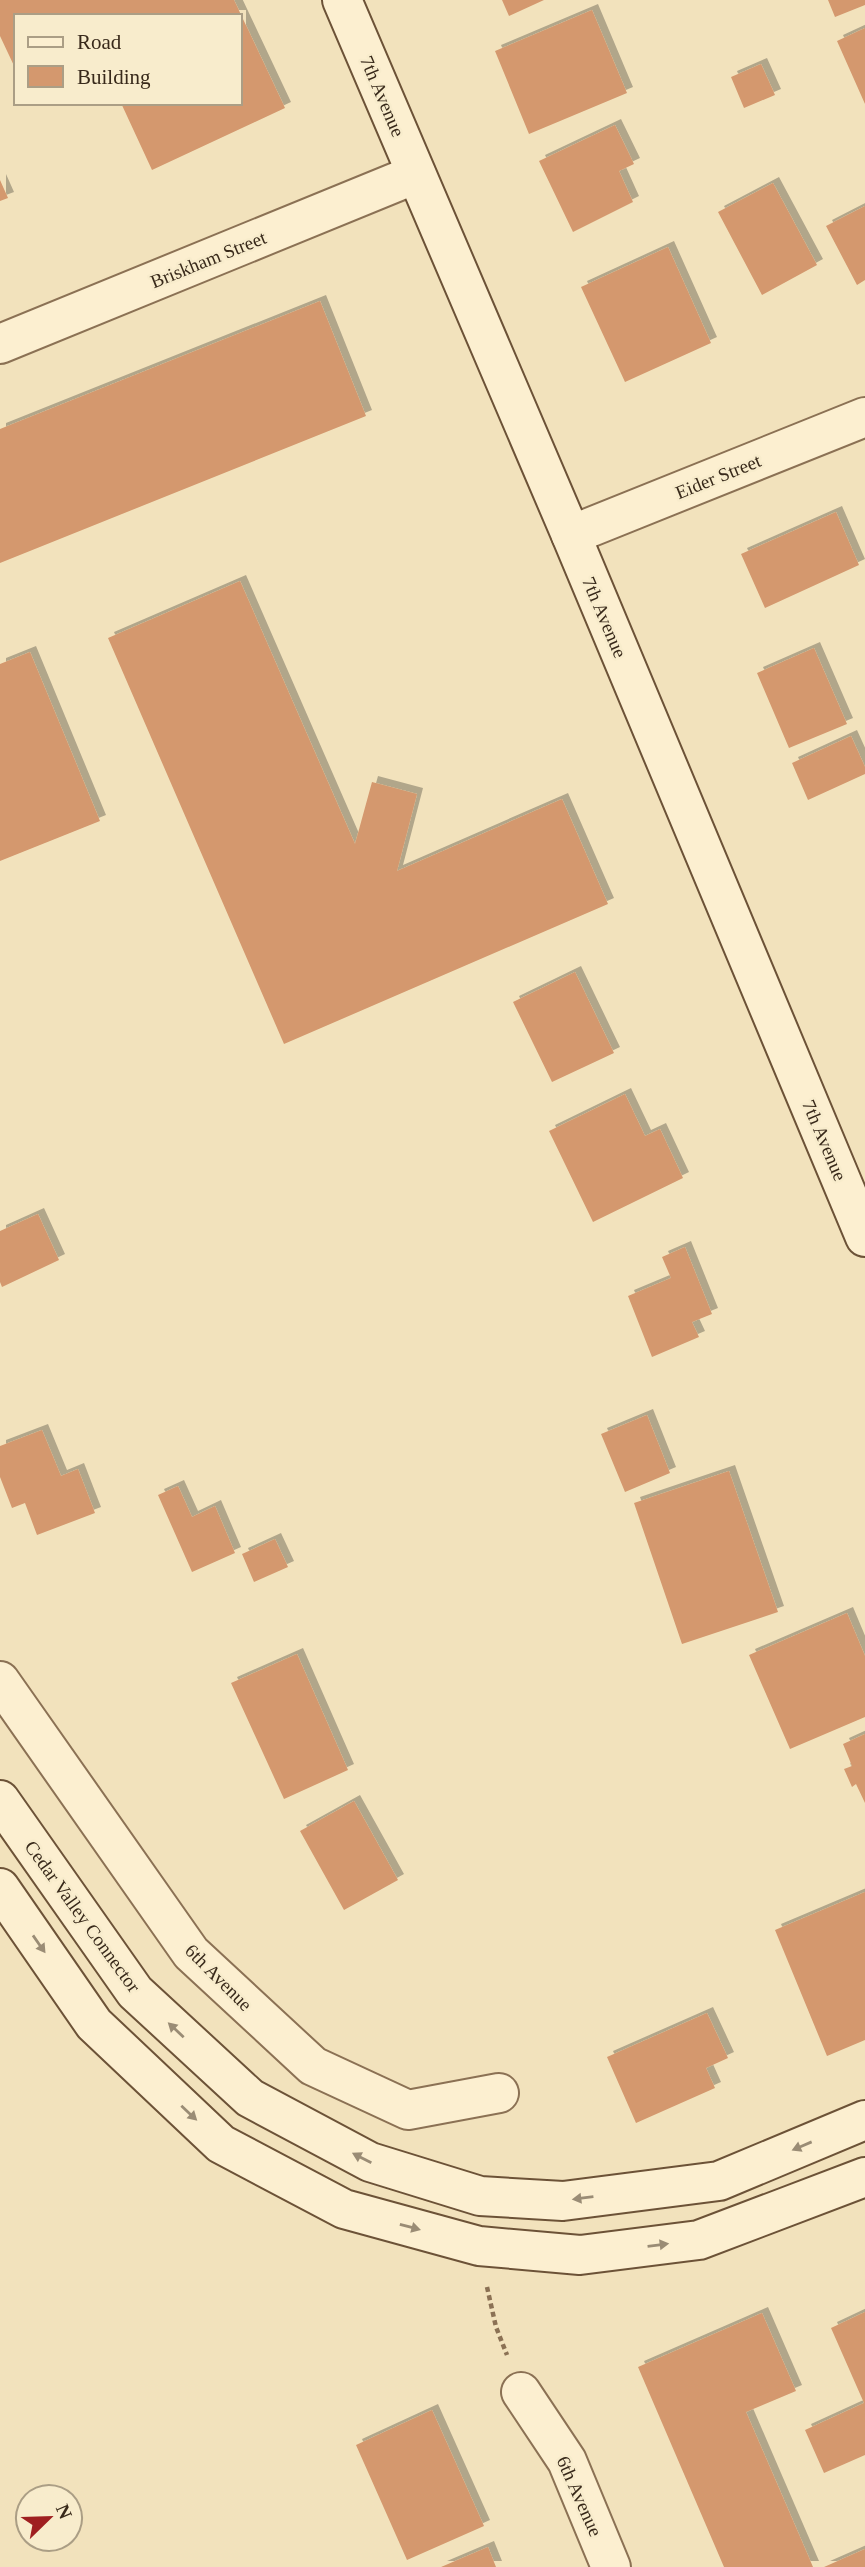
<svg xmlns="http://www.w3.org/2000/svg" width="865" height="2567" font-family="Georgia,serif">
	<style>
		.building { fill: #d4986e; filter: url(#shadow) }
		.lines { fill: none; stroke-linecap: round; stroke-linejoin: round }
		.street-casing { stroke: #8b7154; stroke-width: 42 }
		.secondary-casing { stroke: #6c5237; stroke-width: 42 }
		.path { stroke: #8b7154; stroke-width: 4.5; stroke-dasharray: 5 3.5; stroke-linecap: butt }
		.street { stroke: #fcefd0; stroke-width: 38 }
		.secondary { stroke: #fcefd0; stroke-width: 38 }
		.oneway { fill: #9a8c75 }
		.labels { text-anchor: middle; stroke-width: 5; stroke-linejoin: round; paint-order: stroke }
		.street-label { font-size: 19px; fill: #38291a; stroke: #f8eccc }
	</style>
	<defs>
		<filter id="shadow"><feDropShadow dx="6" dy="-6" stdDeviation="0" flood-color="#0004"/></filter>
	</defs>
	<rect width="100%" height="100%" fill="#f2e2bc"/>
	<path class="building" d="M0,0H234L285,108L152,170L121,103H240V16H16V70L0,36Z
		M502,0H544L509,16Z
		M828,0H865V5L835,17Z
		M592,10L627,93L529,134L495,51Z
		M865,28V104L837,41Z
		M761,64L775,95L744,108L731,77Z
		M615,125L634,164L619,171L633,202L573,232L539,161Z
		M0,180L8,198L0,201Z
		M773,183L817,265L762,295L718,212Z
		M865,206V280L857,285L826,226Z
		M668,247L711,343L625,382L581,287Z
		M320,301L366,416L0,563V429Z
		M836,512L859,565L765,608L741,554Z
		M240,581L355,844L372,782L417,794L397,871L562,799L608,904L284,1044L108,638Z
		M814,648L847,724L789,748L757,673Z
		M30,652L100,821L0,861V664Z
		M851,736L865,767V774L808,800L792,763Z
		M575,972L614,1053L552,1082L513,1002Z
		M625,1094L645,1136L660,1129L683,1178L593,1222L549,1131Z
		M38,1214L59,1260L2,1287L0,1282V1231Z
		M685,1247L712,1314L692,1322L699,1337L652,1357L628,1296L671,1278L662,1257Z
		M647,1415L670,1473L625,1492L601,1434Z
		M42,1430L61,1476L78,1469L95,1513L37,1535L25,1503L12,1508L0,1477V1446Z
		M729,1471L778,1612L682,1644L634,1503Z
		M178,1486L192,1517L215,1506L235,1553L192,1572L158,1495Z
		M275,1539L288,1567L254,1582L242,1554Z
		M847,1613L865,1656V1717L790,1749L749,1655Z
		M297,1654L348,1770L284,1799L231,1683Z
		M865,1734V1803L856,1784L852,1787L844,1769L852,1766L843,1744Z
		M354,1801L398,1880L344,1910L300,1831Z
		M865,1892V2040L827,2056L775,1930Z
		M707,2013L728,2058L706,2068L715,2088L636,2123L607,2057Z
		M865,2312V2455L824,2473L805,2430L864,2403L831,2328Z
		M762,2313L796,2391L746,2412L813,2567H724L638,2367Z
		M432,2410L484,2526L407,2560L356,2445Z
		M488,2547L496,2567H441Z
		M865,2549V2567H824Z"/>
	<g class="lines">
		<defs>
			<path id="street" d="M0,344L416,174
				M571,535L865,417
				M0,1681L191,1953L313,2066L408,2110L499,2093
				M521,2392L567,2461L611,2567"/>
			<path id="secondary" d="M342,0L571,535L865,1237
				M0,1800L135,1992L250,2098L370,2162L480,2196L563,2201L719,2181L865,2120
				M0,1888L94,2024L221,2144L344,2209L479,2246L580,2255L699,2240L865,2177"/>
		</defs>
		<use href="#street" class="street-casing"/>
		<use href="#secondary" class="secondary-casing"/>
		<path class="path" d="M487,2287L496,2327L507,2355"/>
		<use href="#street" class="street"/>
		<use href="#secondary" class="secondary"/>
	</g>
	<defs><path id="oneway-solid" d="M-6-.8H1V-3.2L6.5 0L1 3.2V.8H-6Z" transform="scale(1.75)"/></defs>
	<g class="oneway">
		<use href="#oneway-solid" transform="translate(39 1944) rotate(55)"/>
		<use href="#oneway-solid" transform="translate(176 2030) rotate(-137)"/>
		<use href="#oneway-solid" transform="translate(189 2113) rotate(43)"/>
		<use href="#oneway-solid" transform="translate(802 2146) rotate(157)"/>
		<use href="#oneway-solid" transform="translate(362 2158) rotate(-153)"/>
		<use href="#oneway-solid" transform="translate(583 2198) rotate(173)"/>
		<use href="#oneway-solid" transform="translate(410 2227) rotate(15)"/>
		<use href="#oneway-solid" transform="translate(658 2245) rotate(-7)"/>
	</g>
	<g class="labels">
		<g class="street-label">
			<text transform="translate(383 96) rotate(67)" y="7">7th Avenue</text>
			<text transform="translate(208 259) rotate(-22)" y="7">Briskham Street</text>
			<text transform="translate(718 476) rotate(-22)" y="7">Eider Street</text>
			<text transform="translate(605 617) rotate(67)" y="7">7th Avenue</text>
			<text transform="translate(825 1140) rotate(67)" y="7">7th Avenue</text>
			<text transform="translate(83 1916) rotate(54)" y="7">Cedar Valley Connector</text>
			<text transform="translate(219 1977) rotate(45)" y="7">6th Avenue</text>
			<text transform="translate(580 2496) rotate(66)" y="7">6th Avenue</text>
		</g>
	</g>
	<rect x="14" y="14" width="228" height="91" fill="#f8eccc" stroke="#ab9e85" stroke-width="2"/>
	<rect x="28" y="37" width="35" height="10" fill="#fcefd0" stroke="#ab9e85" stroke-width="2"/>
	<text x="77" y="49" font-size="21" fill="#38291a">Road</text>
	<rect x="28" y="66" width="35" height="21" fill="#d4986e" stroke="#ab9e85" stroke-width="2"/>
	<text x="77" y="84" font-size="21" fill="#38291a">Building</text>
	<g transform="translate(49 2518) rotate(67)"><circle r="33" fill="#f8eccc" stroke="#ab9e85" stroke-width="2"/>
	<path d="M0-5L12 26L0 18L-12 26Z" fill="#9f1f20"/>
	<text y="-10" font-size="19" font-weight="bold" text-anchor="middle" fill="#38291a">N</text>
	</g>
</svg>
